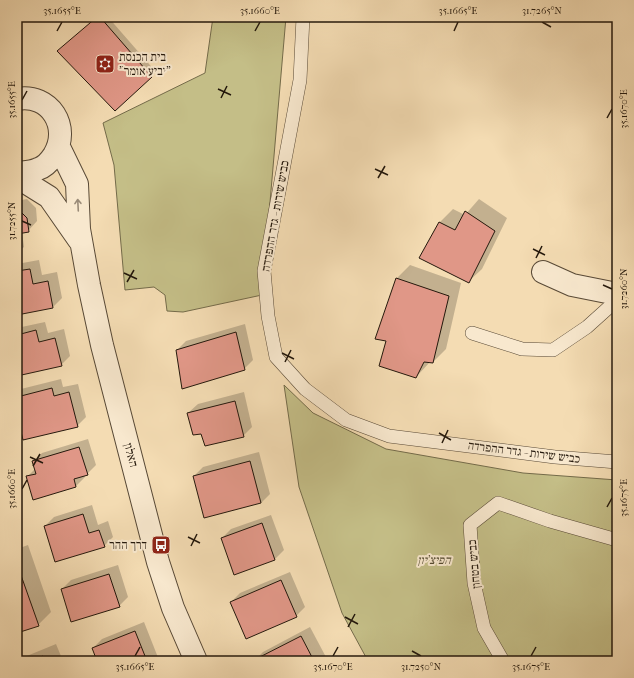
<svg xmlns="http://www.w3.org/2000/svg" width="634" height="678" font-family="'IM FELL French Canon','Frank Ruhl Libre',serif">
	<style>
		.green { fill: #c4be87; stroke: #746b4a }
		.shadow { fill: #0003 }
		.building { fill: #e09787; stroke: #24180c }
		.lines { fill: none; stroke-linecap: round; stroke-linejoin: round }
		.service-casing { stroke: #584936; stroke-width: 14 }
		.minor-casing { stroke: #584936; stroke-width: 24 }
		.tertiary-casing { stroke: #584936; stroke-width: 24 }
		.service { stroke: #f8e8ce; stroke-width: 13 }
		.minor { stroke: #f8e8ce; stroke-width: 22 }
		.tertiary { stroke: #f8e8ce; stroke-width: 22 }
		.oneway { stroke: #998a77 }
		.ticks { fill: none; stroke: #24180c; stroke-width: 1.5 }
		.labels { text-anchor: middle; stroke-width: 4; stroke-linejoin: round; paint-order: stroke }
		.poi-label { font-size: 12px; fill: #24180c; stroke: #f8e8ce; text-anchor: start }
		.street-label { font-size: 12px; fill: #24180c; stroke: #f8e8ce }
		.park-label { font-size: 12px; font-style: italic; fill: #544a31; stroke: #f8e8ce }
		.neatline { fill: none; stroke: #24180c; stroke-width: 1.5 }
		.ticks-label { font-size: 10px; text-anchor: middle; fill: #24180c }
	</style>
	<rect width="100%" height="100%" fill="#f4dcb3"/>
	<filter id="stains"><feTurbulence type="fractalNoise" baseFrequency=".005" numOctaves="4"/><feColorMatrix values="0 0 0 0 .2 0 0 0 0 .09 0 0 0 0 .02 0 0 0 .5 -.17"/></filter>
	<radialGradient id="worn" r=".72"><stop offset=".6" stop-color="#630" stop-opacity="0"/><stop offset="1" stop-color="#630" stop-opacity=".3"/></radialGradient>
	<path class="green" d="M213,17H286L262,295L183,312L167,311L165,295L154,287L125,290L114,165L103,123L205,73Z
		M284,385L313,413L386,449L523,473L617,480V661H368L342,613L299,487Z"/>
	<path class="shadow" d="M98,17H108L156,72L115,110Z
		M27,199L36,208L37,221L28,231L22,232L24,247L17,253V201Z
		M479,199L507,218L482,269L468,282L421,258L440,222L453,209L465,215Z
		M39,260L42,275L57,272L62,298L53,307L17,314V264Z
		M410,265L461,283L446,349L433,362H430L416,377L387,340L376,338L397,278Z
		M45,322L48,333L64,329L70,356L61,365L17,375V328Z
		M245,324L253,360L244,369L177,350L186,341Z
		M61,379L63,387L78,384L86,417L77,426L17,411V390Z
		M244,392L252,427L243,436L202,432L188,413L198,404Z
		M88,439L96,465L87,474L84,475L85,477L76,486L27,477L35,469L33,462L42,453Z
		M259,452L270,494L261,503L194,476L203,467Z
		M92,505L98,525L108,521L113,537L104,546L45,526L54,517Z
		M17,509L19,517L17,520Z
		M271,515L284,550L275,559L234,573L222,538L231,529Z
		M28,545L51,612L38,625L17,632V549Z
		M118,565L128,597L119,606L62,589L71,580Z
		M290,572L305,607L296,616L231,602L240,593Z
		M144,622L159,660L158,661H98L93,648L102,639Z
		M310,627L327,659L324,661H254L263,652Z
		M56,644L63,661H17V660Z"/>
	<path class="building" d="M97,17H100L152,77L115,111L57,51Z
		M17,208L27,218L29,232L17,234Z
		M465,211L495,231L469,283L419,258L439,222L455,230Z
		M30,269L33,284L48,281L53,308L17,315V271Z
		M396,278L449,296L433,363L424,362L416,378L379,366L386,341L375,339Z
		M36,330L39,342L55,338L62,366L17,376V335Z
		M236,332L245,370L182,389L176,350Z
		M52,388L54,396L69,392L78,427L23,440L17,415V397Z
		M235,401L244,437L205,446L201,434L193,435L187,413Z
		M79,447L88,475L74,479L76,487L33,500L26,476L36,474L32,461Z
		M250,461L261,503L204,518L193,476Z
		M83,514L89,533L99,530L105,547L55,562L44,526Z
		M262,523L275,560L234,575L221,538Z
		M17,564L39,626L17,633Z
		M109,574L120,607L71,622L61,589Z
		M281,580L297,617L246,639L230,602Z
		M135,631L147,661H97L92,648Z
		M301,636L314,661H252Z
		M43,656L45,661H31Z"/>
	<g class="lines">
		<defs>
			<path id="service" d="M303,17L300,80L264,271L268,316L276,357L305,389L346,420L389,436L555,457L617,462
				M472,333L522,349L553,350L587,327L617,300
				M503,661L484,628L474,583L470,525L498,503L550,521L617,540"/>
			<path id="minor" d="M543,272L572,285L617,294"/>
			<path id="tertiary" d="M17,99C50,93 71,127 54,155C50,161 45,167 38,169C32,172 24,172 17,173
				M59,147L77,184L79,229L89,285L102,345L158,562L173,608L196,661
				M17,177L49,197L79,240"/>
		</defs>
		<use href="#service" class="service-casing"/>
		<use href="#minor" class="minor-casing"/>
		<use href="#tertiary" class="tertiary-casing"/>
		<use href="#service" class="service"/>
		<use href="#minor" class="minor"/>
		<use href="#tertiary" class="tertiary"/>
	</g>
	<defs><path id="oneway-shaft" d="M-6 0H5M1.5-3L5.5 0L1.5 3" fill="none" stroke-width="1.6" stroke-linecap="round" stroke-linejoin="round"/></defs>
	<use class="oneway" href="#oneway-shaft" transform="translate(78 205) rotate(-93)"/>
	<path class="ticks" d="M542,22L551,27M57,31L62,22M255,31L260,22M454,31L458,22M218,89L231,95M221,98L227,86M22,100L27,91M607,118L612,109M375,169L388,175M378,178L385,166M22,221L31,225M533,249L545,255M536,258L542,246M124,273L137,279M127,282L134,270M603,285L612,289M282,353L294,359M285,362L291,350M439,433L451,440M442,443L448,430M30,457L43,463M33,466L40,454M22,489L27,480M607,507L612,498M188,537L200,543M191,546L197,534M345,617L358,624M348,627L355,614M412,651L421,656M135,656L140,647M333,656L338,647M531,656L536,647"/>
	<defs>
		<symbol id="synagogue-square" viewBox="-11 -11 22 22"><rect x="-9" y="-9" width="18" height="18" rx="4" fill="#8f2418" stroke="#f8e8ce"/><path d="M0-6.5L5.6 3.2H-5.6ZM0 6.5L5.6-3.2H-5.6Z" fill="#fff"/></symbol>
		<symbol id="bus-square" viewBox="-11 -11 22 22"><rect x="-9" y="-9" width="18" height="18" rx="4" fill="#8f2418" stroke="#f8e8ce"/><path d="M-5-6H5V4H4V6H2V4H-2V6H-4V4H-5ZM-3.5-4V0h7V-4ZM-3.5 1.2v1.5H-2V1.2ZM2 1.2v1.5H3.5V1.2Z" fill="#fff"/></symbol>
	</defs>
	<g fill-rule="evenodd">
		<use href="#synagogue-square" x="94" y="53" width="22" height="22"/>
		<use href="#bus-square" x="150" y="534" width="22" height="22"/>
	</g>
	<g class="labels">
		<g class="poi-label">
			<text x="119" y="61">בית הכנסת<tspan x="119" dy="14">"יביע אומר"</tspan></text>
			<text x="147" y="549" text-anchor="end">דרך ההר</text>
		</g>
		<g class="street-label">
			<text transform="translate(275 216) rotate(-80)" y="4">כביש שירות - גדר ההפרדה</text>
			<text transform="translate(524 452) rotate(7)" y="4">כביש שירות - גדר ההפרדה</text>
			<text transform="translate(131 455) rotate(75)" y="4">האלון</text>
			<text transform="translate(474 564) rotate(-95)" y="4">כביש בטחון</text>
		</g>
		<g class="park-label">
			<text x="434" y="564">הפיצ'יון</text>
		</g>
	</g>
	<rect width="634" height="678" fill="none" stroke="#f4dcb3" stroke-width="44"/>
	<rect x="22" y="22" width="590" height="634" class="neatline"/>
	<g class="ticks-label">
		<text x="62" y="14">35.1655°E</text>
		<text x="260" y="14">35.1660°E</text>
		<text x="458" y="14">35.1665°E</text>
		<text x="542" y="14">31.7265°N</text>
		<text transform="translate(11 100) rotate(-90)" y="4">35.1655°E</text>
		<text transform="translate(623 109) rotate(-90)" y="4">35.1670°E</text>
		<text transform="translate(11 221) rotate(-90)" y="4">31.7255°N</text>
		<text transform="translate(623 289) rotate(-90)" y="4">31.7260°N</text>
		<text transform="translate(11 489) rotate(-90)" y="4">35.1660°E</text>
		<text transform="translate(623 498) rotate(-90)" y="4">35.1675°E</text>
		<text x="135" y="670">35.1665°E</text>
		<text x="333" y="670">35.1670°E</text>
		<text x="421" y="670">31.7250°N</text>
		<text x="531" y="670">35.1675°E</text>
	</g>
	<rect width="100%" height="100%" filter="url(#stains)"/>
	<rect width="100%" height="100%" fill="url(#worn)"/>
</svg>
